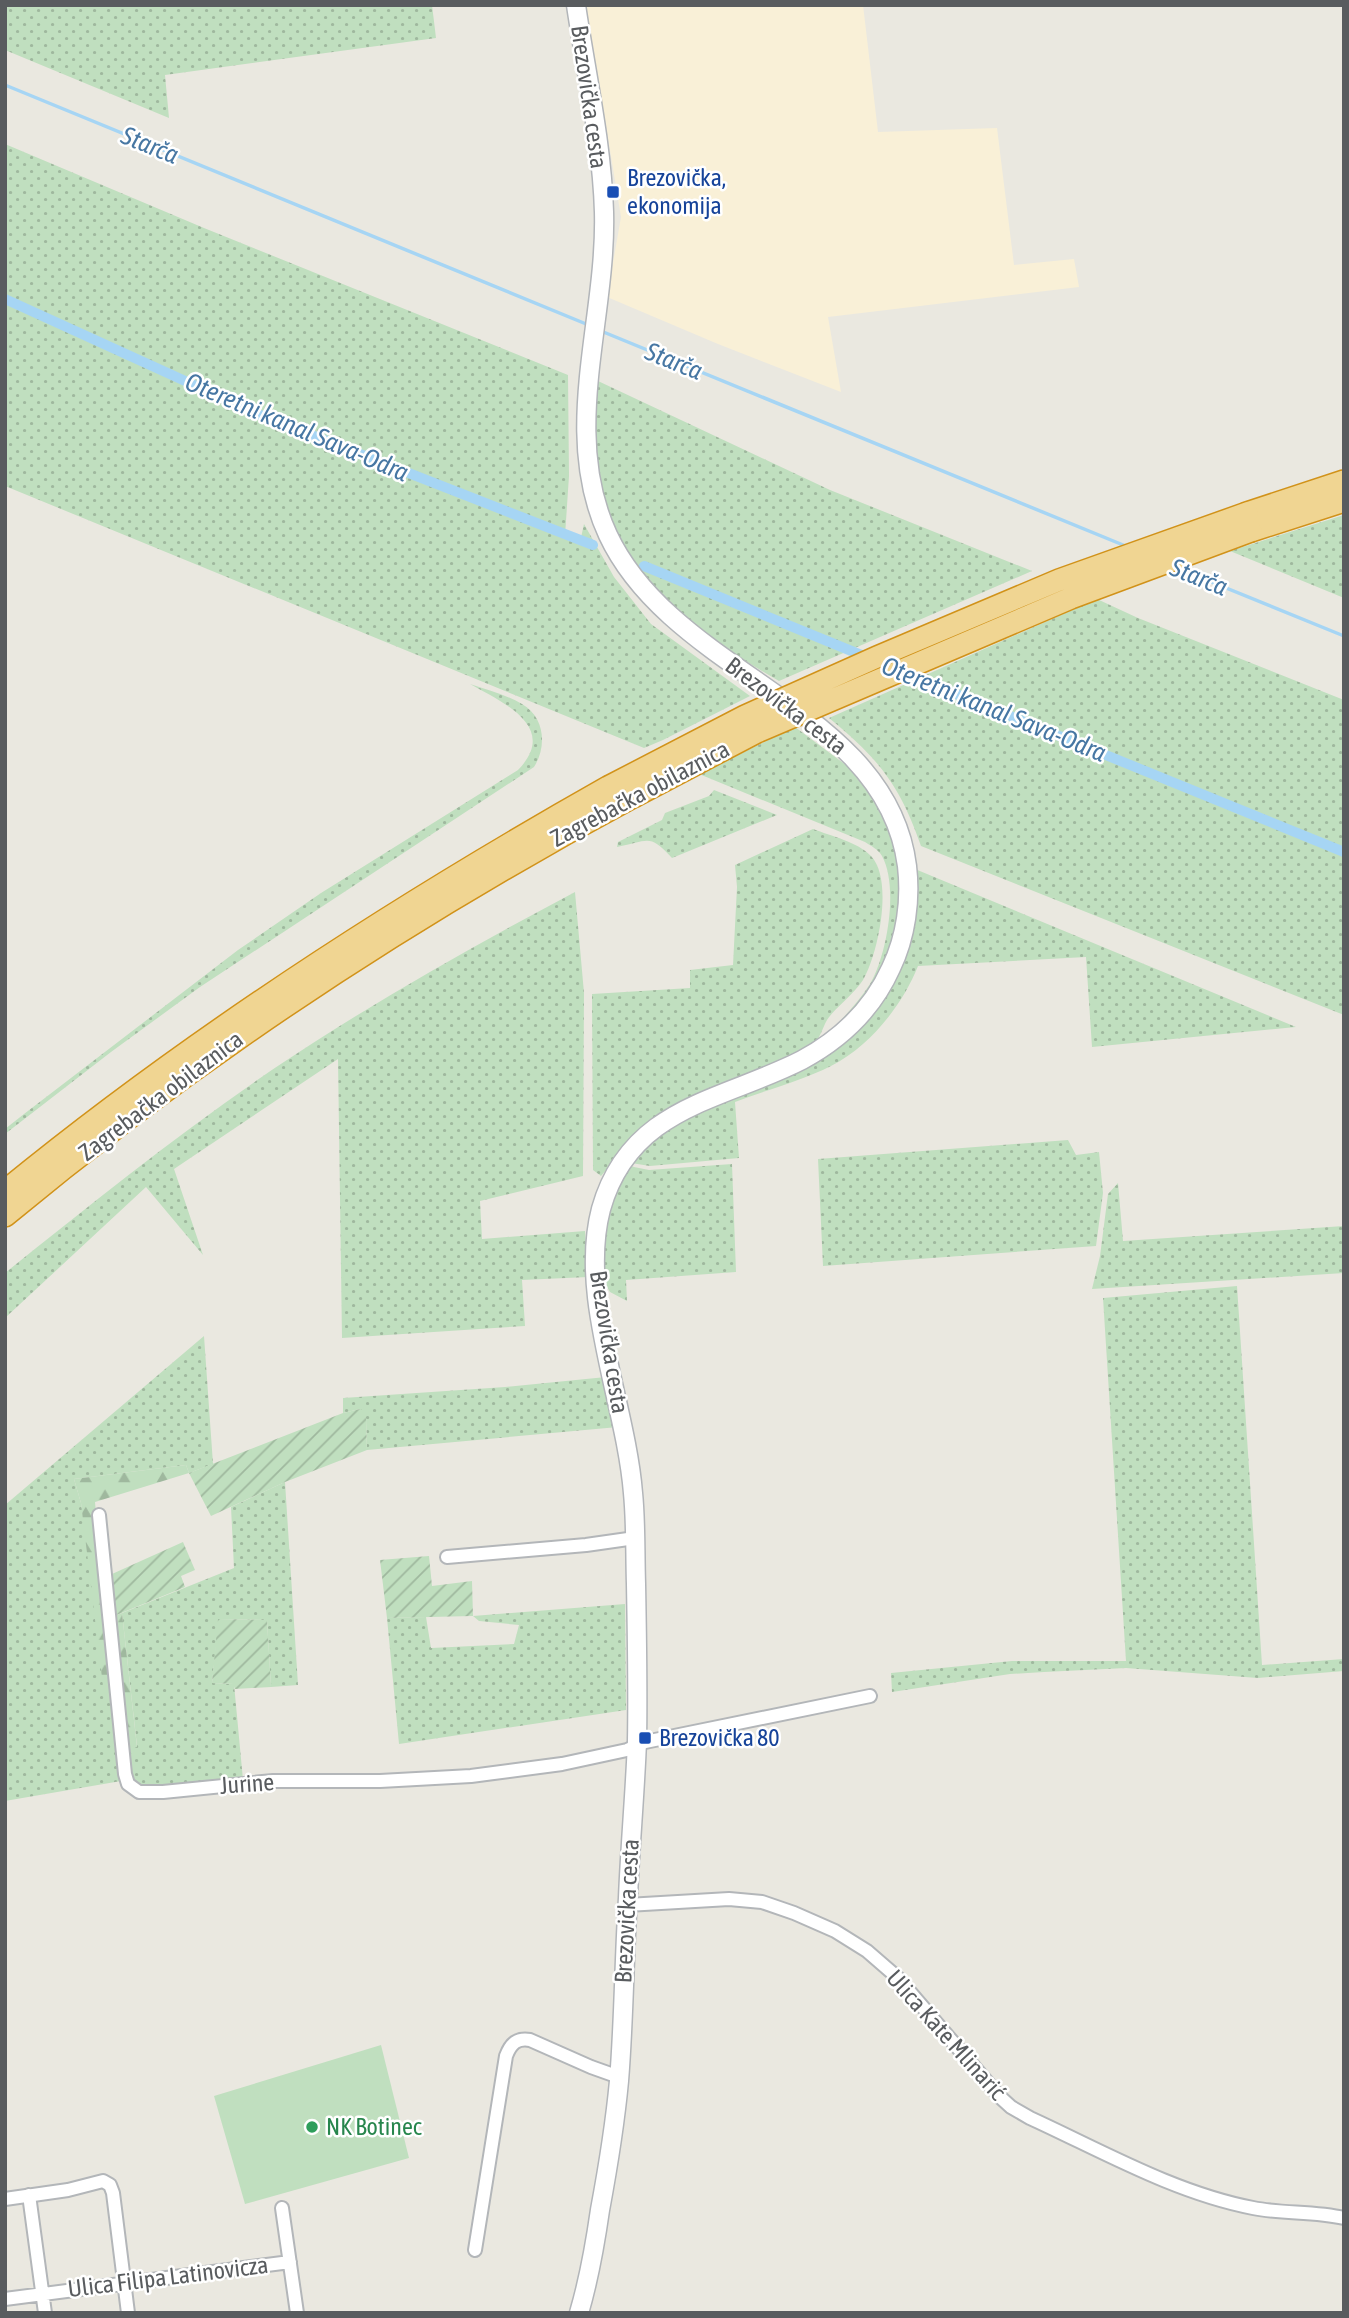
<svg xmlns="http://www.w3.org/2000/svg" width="1349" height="2318" font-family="'Asap Condensed',sans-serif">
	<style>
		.commercial { fill: #f9f0d7 }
		.grass { fill: url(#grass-dots) }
		.forest { fill: url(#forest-firs) }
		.garden { fill: url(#garden-furrows) }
		.pitch { fill: #c0dfbf }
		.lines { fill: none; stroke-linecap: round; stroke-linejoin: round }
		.stream { stroke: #a6d5f4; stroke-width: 3.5 }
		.canal { stroke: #a6d5f4; stroke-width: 10 }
		.street-casing { stroke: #b3b6b9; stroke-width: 16 }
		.secondary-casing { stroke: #b2b5b9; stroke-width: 21 }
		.highway-casing { stroke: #d19219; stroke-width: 24 }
		.street { stroke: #fff; stroke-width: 12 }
		.secondary { stroke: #fff; stroke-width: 18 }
		.highway { stroke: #f0d592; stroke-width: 21 }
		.highway-bridge-casing { stroke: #d19219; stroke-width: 24; stroke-linecap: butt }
		.highway-bridge { stroke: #f0d592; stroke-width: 21 }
		.transit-dot { fill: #1a4fb4; stroke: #fff; stroke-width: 2.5 }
		.leisure-dot { fill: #2e9e5b; stroke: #fff; stroke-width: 2.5 }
		.labels { text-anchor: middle; stroke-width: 5; stroke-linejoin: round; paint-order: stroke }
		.street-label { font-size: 24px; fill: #595c5f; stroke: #fff }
		.transit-label { font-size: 24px; fill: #164399; stroke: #fff; text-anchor: start }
		.leisure-label { font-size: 24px; fill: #27864d; stroke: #fff; text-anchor: start }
		.water-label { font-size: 26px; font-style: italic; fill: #4777a3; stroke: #fff }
	</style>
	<defs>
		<pattern id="grass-dots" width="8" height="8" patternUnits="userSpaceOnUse" patternTransform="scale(1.75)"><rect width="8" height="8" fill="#c0dfbf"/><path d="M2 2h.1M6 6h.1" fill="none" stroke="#9fb89e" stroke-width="1.8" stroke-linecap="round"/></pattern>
		<pattern id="forest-firs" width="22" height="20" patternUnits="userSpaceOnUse" patternTransform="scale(1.75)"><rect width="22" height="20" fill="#c0dfbf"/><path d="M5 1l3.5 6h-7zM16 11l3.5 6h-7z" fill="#9fb89e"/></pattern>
		<pattern id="garden-furrows" width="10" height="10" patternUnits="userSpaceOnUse" patternTransform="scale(1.75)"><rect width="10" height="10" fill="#c0dfbf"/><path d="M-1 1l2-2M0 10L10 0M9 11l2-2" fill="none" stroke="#9fb89e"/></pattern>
	</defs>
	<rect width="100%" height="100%" fill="#eae8e0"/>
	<path class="commercial" d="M586,5H863L878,132L997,128L1014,265L1074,259L1079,287L828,317L841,392L718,344L607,297L621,217Z"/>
	<path class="grass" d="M5,5H432L436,38L165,75L169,118L5,50Z
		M5,144L204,228L568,375L569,476L565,536L580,542L584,524L614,577L651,624L750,696L663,740L644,748L5,486Z
		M598,381L830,490L1032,571L779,681C691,630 614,573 597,466C593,438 596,409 598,381Z
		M1344,515V598L1230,551Z
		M1097,599L1138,618L1344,700V1015L921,846C900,785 878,758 829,718Z
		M470,684C487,690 507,695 522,704C545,717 547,747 534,767L200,987L111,1052L5,1134V1129L24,1114L238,950L321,893L518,770C560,727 502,702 470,684Z
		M795,727L862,777L881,808L899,861L901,890L896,933L881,972L858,1008L835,1027C847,1013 860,1000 870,984C887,955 899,887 882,856C878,849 871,846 865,842L699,774Z
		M714,790L777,815L672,858C649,833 649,841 617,847L618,842L662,820L665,813L709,796Z
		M813,829C831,836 858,842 871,856C894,880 878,955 863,980C854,994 834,1009 827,1020C822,1029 821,1036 814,1044L624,1149L601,1176L593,1170L592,994L690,988V970L733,965L737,887L735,865Z
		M915,869L1296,1027L1092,1047L1086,957L918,966C902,1006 870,1046 831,1066C801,1081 766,1090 735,1102L739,1158L650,1166L631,1163L665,1129L870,1015Z
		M575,892L584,993L583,1176L480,1201L482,1239L585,1231L588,1277L522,1280L525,1326L342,1338L338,1059L174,1169L203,1255L146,1187L5,1318V1273C111,1188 219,1101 335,1029C413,980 494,935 575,892Z
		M1068,1140L1076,1155L1099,1152L1103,1193L1096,1246L823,1266L818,1159Z
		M732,1164L736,1272L626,1280L627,1301L610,1292L604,1282L601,1244L615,1190L629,1166L649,1170Z
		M1118,1183L1123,1241L1344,1226V1273L1092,1289L1100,1256L1108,1194Z
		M1237,1286L1262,1665L1344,1659V1671L1258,1678L1126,1668L1044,1672L1010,1674L892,1692L891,1673L1012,1661H1126L1103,1298Z
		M204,1336L213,1464L189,1473L186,1465L74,1479L81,1503L112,1692L121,1781L5,1801V1505Z
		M606,1377L618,1427L367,1450L366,1419L360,1409L343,1413V1398L505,1387Z
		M285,1482L298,1685L271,1687L267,1620L219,1619L212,1683L234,1684L243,1780L146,1789L132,1782L126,1749L137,1746L122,1613L234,1568L231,1507Z
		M625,1604L626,1710L399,1744L387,1618L426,1617L431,1648L514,1644L519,1625L479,1621L473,1616Z"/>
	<path class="forest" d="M186,1465L189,1473L95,1502L112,1692L104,1694L81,1503L74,1479Z
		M122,1613L137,1747L126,1749L114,1616Z"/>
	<path class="garden" d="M360,1409L364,1410L366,1419L367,1450L285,1482L211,1516L189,1473L343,1413Z
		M183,1542L195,1570L181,1576L185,1587L114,1616L112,1574Z
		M429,1556L432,1586L472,1581L473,1616L387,1618L380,1560Z
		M218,1619L267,1620L271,1687L235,1689L233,1684L212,1683Z"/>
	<path class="pitch" d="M381,2045L409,2158L245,2204L214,2096Z"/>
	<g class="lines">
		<path class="stream" d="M5,85L591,326
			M601,331L1128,547
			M1177,568L1344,636"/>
		<path class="canal" d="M5,299L260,415L593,545
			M644,566L871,659
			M902,672L1344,852"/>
		<defs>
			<path id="street" d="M99,1515L125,1774L128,1784L139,1792H163L273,1781H380L471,1776L562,1764L627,1750L645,1742L870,1696
				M447,1557L586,1545L635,1538
				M627,1905L729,1899L762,1902L794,1913L835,1931L867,1951L897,1977L1000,2097L1011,2107L1030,2118C1102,2151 1175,2193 1253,2208C1283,2214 1314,2211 1344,2218
				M29,2195L45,2313
				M5,2199L68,2190L103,2181L110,2185L113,2193L128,2313
				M282,2208L297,2313
				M475,2250L506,2056C511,2043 517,2038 530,2040L591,2067L619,2077
				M5,2299L290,2262"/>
			<path id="secondary" d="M576,5C586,73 602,143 604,212C607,320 560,432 608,535C674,676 887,707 907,866C911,900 906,937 891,968C873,1008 841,1039 802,1060C722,1101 630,1106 601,1209C578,1296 626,1404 633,1493C636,1523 635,1554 636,1584C637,1637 638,1689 637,1741C635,1794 630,1846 628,1898C624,1959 624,2020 619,2081C615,2124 608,2167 600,2210C595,2245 589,2279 579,2313"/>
			<path id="highway" d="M1247,513L1344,481
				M1251,531L1344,501
				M5,1191C193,1037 397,906 608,787
				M5,1216C199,1055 411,916 633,797"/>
		</defs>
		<use href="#street" class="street-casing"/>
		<use href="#secondary" class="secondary-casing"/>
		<use href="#highway" class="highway-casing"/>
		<use href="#street" class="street"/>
		<use href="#secondary" class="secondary"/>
		<use href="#highway" class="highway"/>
		<defs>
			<path id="highway-bridge" d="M608,787L745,716L877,657L1059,580L1247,513
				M633,797L757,732L1071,598L1251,531"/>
		</defs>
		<use href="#highway-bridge" class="highway-bridge-casing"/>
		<use href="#highway-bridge" class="highway-bridge"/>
	</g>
	<g class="transit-dot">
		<rect x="606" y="185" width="14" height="14" rx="3.5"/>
		<rect x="638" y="1731" width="14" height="14" rx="3.5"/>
	</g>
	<circle class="leisure-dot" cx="312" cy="2127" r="7"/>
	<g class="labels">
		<g class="street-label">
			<text transform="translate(589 97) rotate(82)" y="8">Brezovička cesta</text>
			<text transform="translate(786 706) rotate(37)" y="8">Brezovička cesta</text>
			<text transform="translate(640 794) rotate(-28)" y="8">Zagrebačka obilaznica</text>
			<text transform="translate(161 1096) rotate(-37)" y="8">Zagrebačka obilaznica</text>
			<text transform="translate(609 1342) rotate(81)" y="8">Brezovička cesta</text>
			<text transform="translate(247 1784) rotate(-4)" y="8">Jurine</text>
			<text transform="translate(627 1911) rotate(-87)" y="8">Brezovička cesta</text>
			<text transform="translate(946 2035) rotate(48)" y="8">Ulica Kate Mlinarić</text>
			<text transform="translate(168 2277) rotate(-7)" y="8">Ulica Filipa Latinovicza</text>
		</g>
		<g class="transit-label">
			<text x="627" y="186">Brezovička,<tspan x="627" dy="28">ekonomija</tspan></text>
			<text x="659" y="1746">Brezovička 80</text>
		</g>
		<g class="leisure-label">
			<text x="326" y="2135">NK Botinec</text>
		</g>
		<g class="water-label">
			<text transform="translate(150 145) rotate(22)" y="9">Starča</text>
			<text transform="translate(674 361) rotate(22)" y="9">Starča</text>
			<text transform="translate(297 427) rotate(23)" y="9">Oteretni kanal Sava-Odra</text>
			<text transform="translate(1199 577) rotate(22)" y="9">Starča</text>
			<text transform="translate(994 709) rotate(22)" y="9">Oteretni kanal Sava-Odra</text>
		</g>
	</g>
	<rect width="1349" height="2318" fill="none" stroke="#595c5f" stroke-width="14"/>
</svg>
